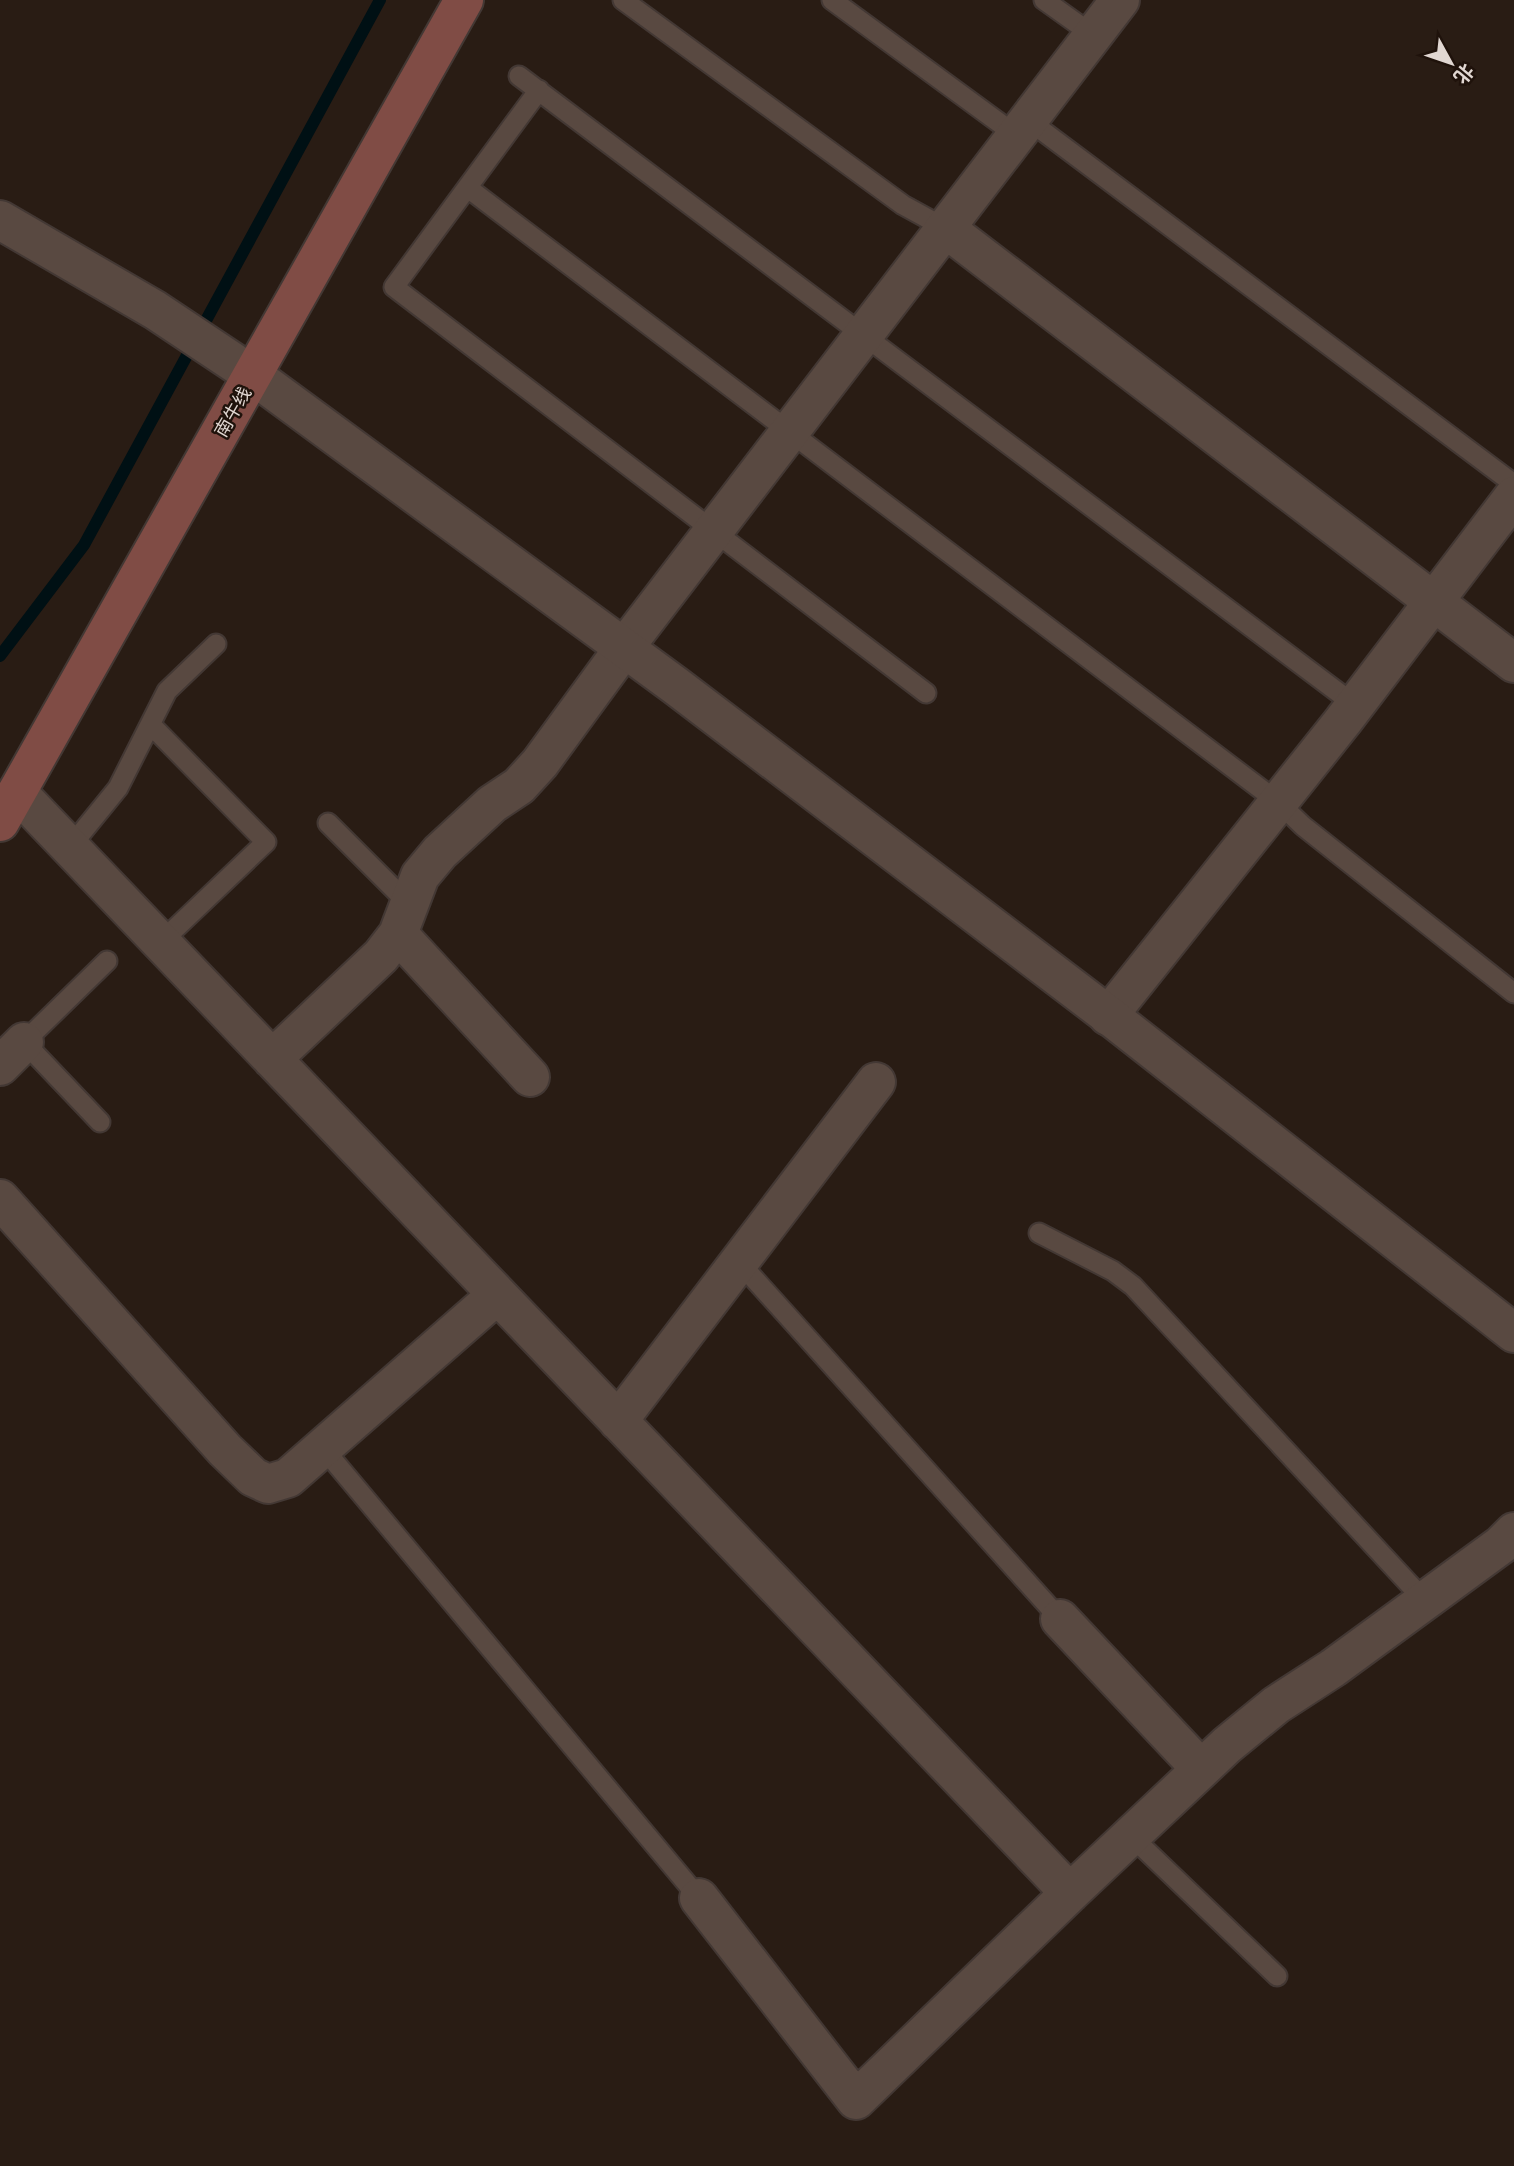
<svg xmlns="http://www.w3.org/2000/svg" width="1514" height="2166" font-family="'Public Sans','Noto Sans SC',sans-serif">
	<style>
		.lines { fill: none; stroke-linecap: round; stroke-linejoin: round }
		.stream { stroke: #001014; stroke-width: 12 }
		.service-casing { stroke: #433834; stroke-width: 23 }
		.minor-casing { stroke: #433834; stroke-width: 42 }
		.tertiary-casing { stroke: #433834; stroke-width: 42 }
		.secondary-casing { stroke: #433834; stroke-width: 42 }
		.service { stroke: #594941; stroke-width: 19 }
		.minor { stroke: #594941; stroke-width: 38 }
		.tertiary { stroke: #594941; stroke-width: 38 }
		.secondary { stroke: #804c45; stroke-width: 38 }
		.labels { text-anchor: middle; stroke-width: 5; stroke-linejoin: round; paint-order: stroke }
		.street-label { font-size: 18px; fill: #e1d7d2; stroke: #1f120b }
	</style>
	<rect width="100%" height="100%" fill="#291c14"/>
	<g class="lines">
		<path class="stream" d="M0,656L84,545L380,0"/>
		<defs>
			<path id="service" d="M623,0L903,205L945,228
				M832,0L1016,135
				M1044,0L1093,35
				M519,76L1355,705
				M539,90L394,287L926,693
				M1028,120L1514,484
				M468,188L1278,802L1303,826L1514,993
				M151,725L266,842L161,942
				M328,823L409,904
				M70,847L118,788L167,691L216,644
				M100,1122L24,1042L107,961
				M1039,1233L1113,1271L1133,1286L1425,1601
				M739,1262L1060,1619
				M323,1448L699,1898
				M1131,1836L1277,1976"/>
			<path id="minor" d="M0,220L155,310L254,376
				M945,228L1514,663
				M17,792L1070,1893
				M398,934L530,1077
				M1108,1016L1343,721L1514,496
				M272,1059L381,956L398,934L420,876L440,852L492,804L519,786L540,763L624,648L1120,0
				M0,1066L24,1042
				M0,1199L225,1450L253,1477L268,1484L288,1478L497,1295
				M618,1421L876,1082
				M1060,1619L1201,1769
				M699,1898L856,2100L1070,1893L1227,1745L1276,1705L1333,1668L1501,1545L1514,1532"/>
			<path id="tertiary" d="M254,376L676,686L1116,1021L1514,1333"/>
			<path id="secondary" d="M0,822L464,0"/>
		</defs>
		<use href="#service" class="service-casing"/>
		<use href="#minor" class="minor-casing"/>
		<use href="#tertiary" class="tertiary-casing"/>
		<use href="#secondary" class="secondary-casing"/>
		<use href="#service" class="service"/>
		<use href="#minor" class="minor"/>
		<use href="#tertiary" class="tertiary"/>
		<use href="#secondary" class="secondary"/>
	</g>
	<g class="labels">
		<g class="street-label">
			<text transform="translate(233 412) rotate(-60)" y="6">南牛线</text>
		</g>
	</g>
	<g transform="translate(1451 63) rotate(130)" stroke="#1f120b" stroke-width="5" paint-order="stroke">
	<path d="M0-5L12 26L0 18L-12 26Z" fill="#e1d7d2"/>
	<text y="-10" font-size="19" font-weight="bold" text-anchor="middle" fill="#e1d7d2">北</text>
	</g>
</svg>
